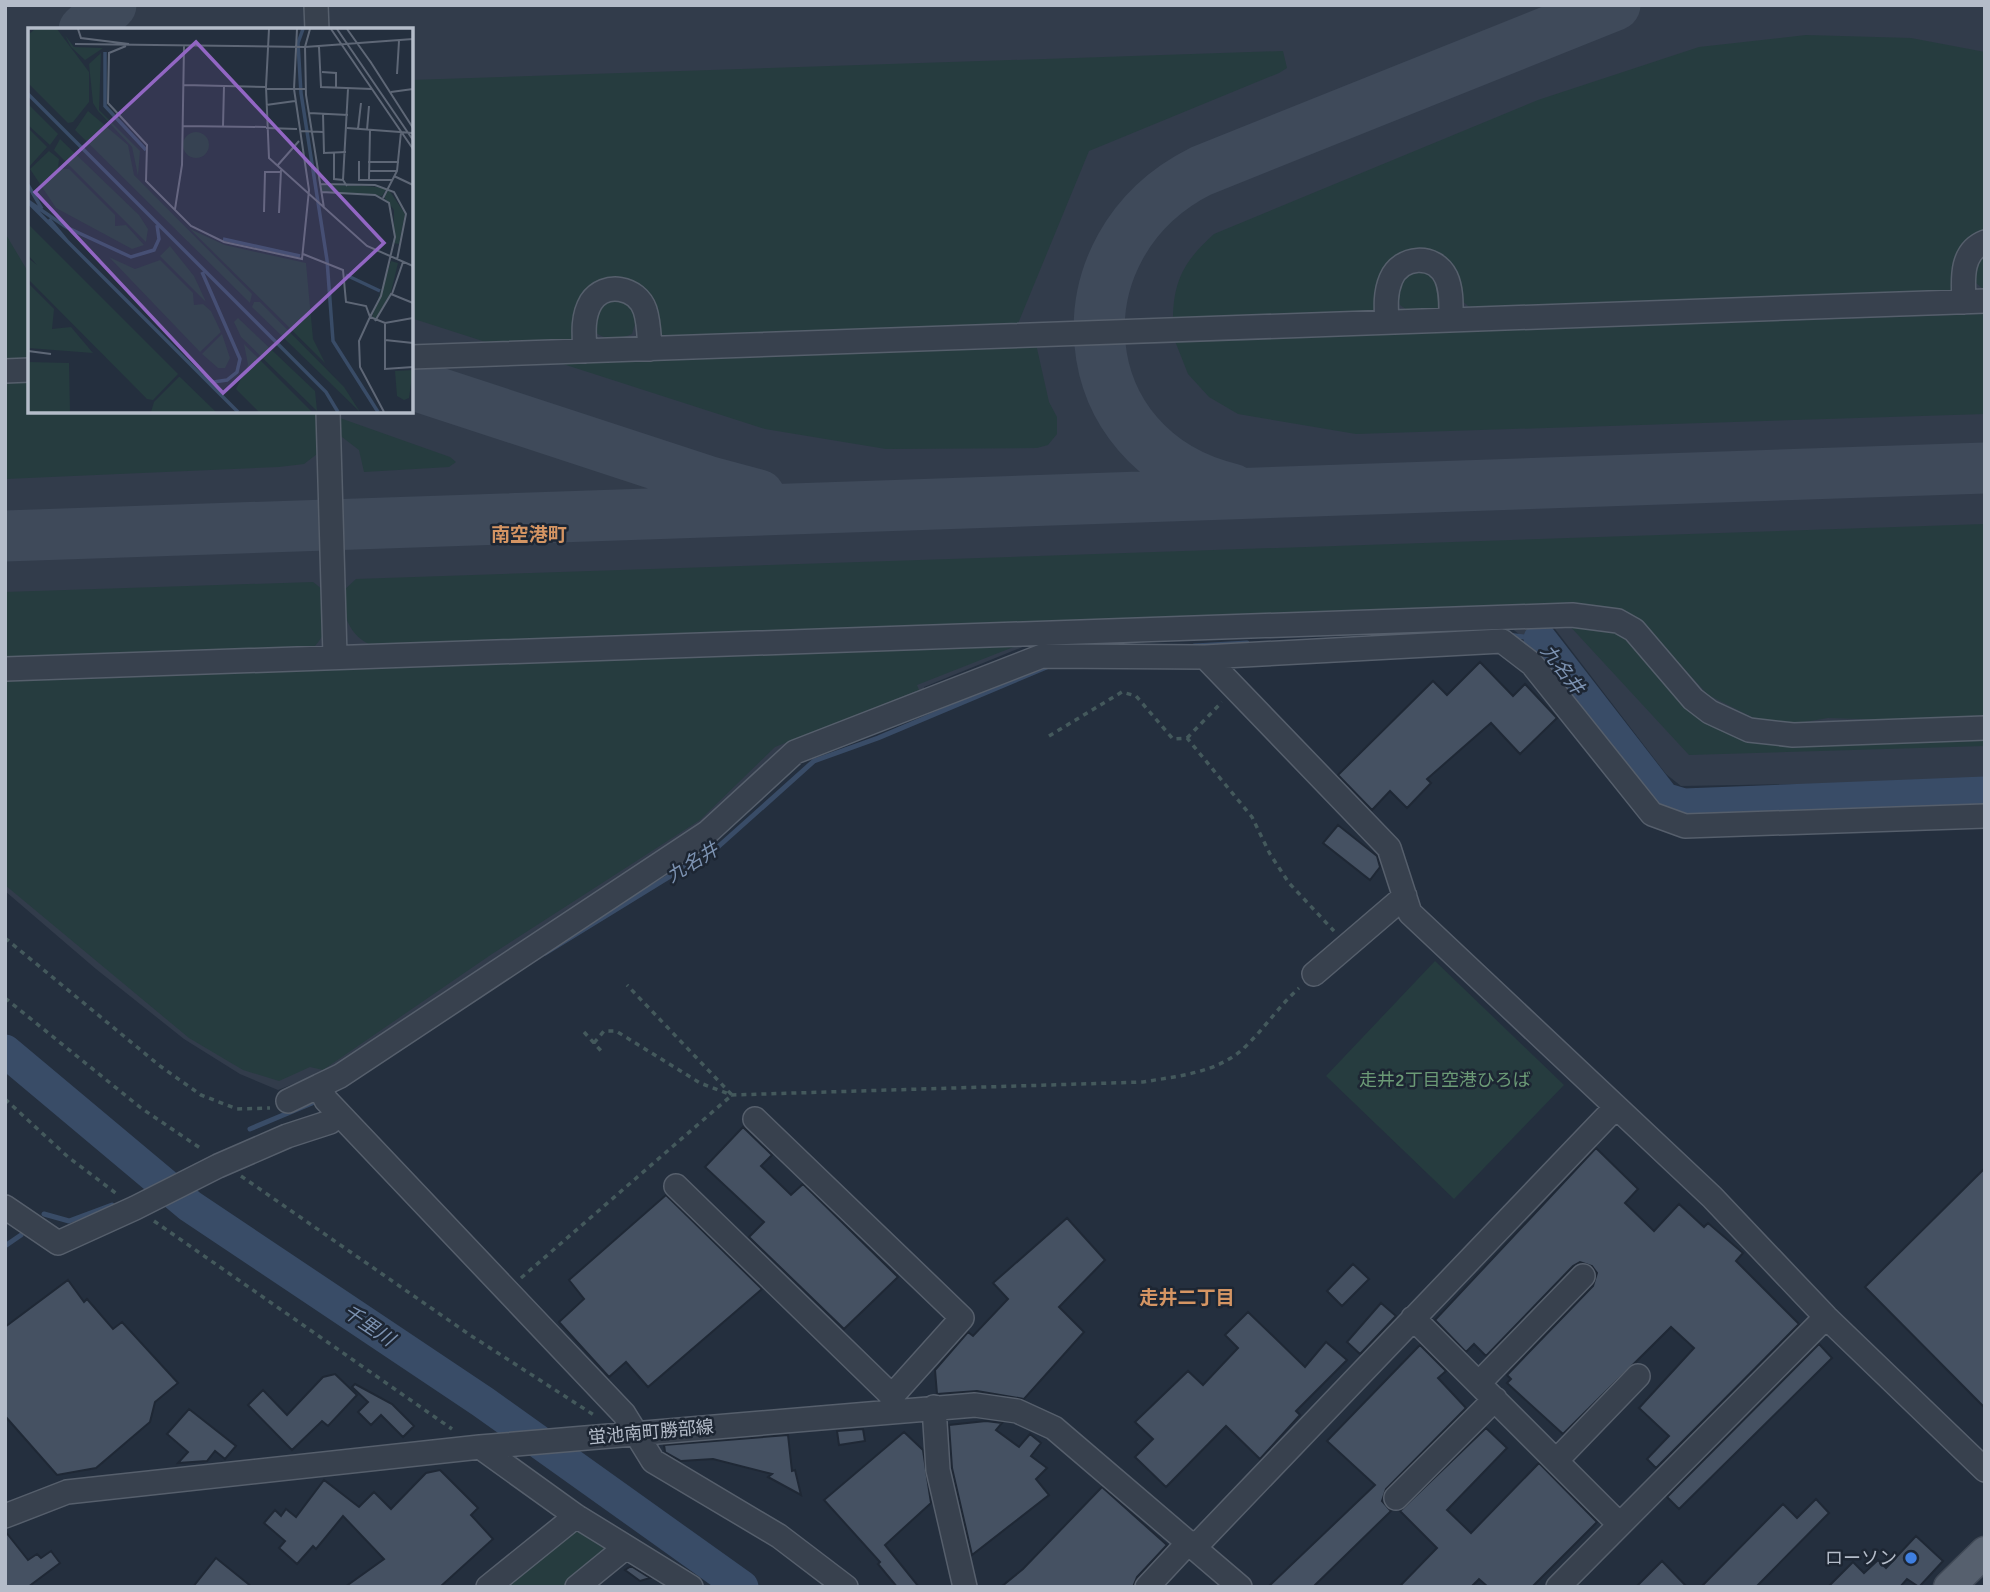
<svg xmlns="http://www.w3.org/2000/svg" width="1990" height="1592" font-family="Signika,'Noto Sans JP',sans-serif">
	<style>
		.airport { fill: #323c4b; fill-rule: evenodd }
		.green { fill: #263c3f }
		.lines { fill: none; stroke-linecap: round; stroke-linejoin: round }
		.stream { stroke: #394c67; stroke-width: 5 }
		.river { stroke: #394c67; stroke-width: 33 }
		.taxiway { stroke: #3f4a5a; stroke-width: 51 }
		.building { fill: #455162; stroke: #1f2835; stroke-width: 2 }
		.minor-casing { stroke: #565f6c; stroke-width: 26 }
		.major-casing { stroke: #414a57; stroke-width: 33 }
		.path { stroke: #44595c; stroke-width: 3.5; stroke-dasharray: 5 5; stroke-linecap: butt }
		.minor { stroke: #38414e; stroke-width: 23 }
		.major { stroke: #56606e; stroke-width: 30 }
		.shop-dot { fill: #3f7fe0; stroke: #1d2633; stroke-width: 2.5 }
		.labels { text-anchor: middle; stroke-width: 5; stroke-linejoin: round; paint-order: stroke }
		.park-label { font-size: 18px; fill: #6b9a76; stroke: #1d2633 }
		.street-label { font-size: 18px; fill: #b4bcc9; stroke: #1d2633 }
		.poi-label { font-size: 18px; fill: #b4bcc9; stroke: #1d2633; text-anchor: end }
		.neighbourhood-label { font-size: 19px; font-weight: bold; fill: #d59563; stroke: #1d2633 }
		.water-label { font-size: 19px; font-style: italic; fill: #7c92b1; stroke: #1d2633 }
		.inset-river { fill: none; stroke: #394c67; stroke-width: 3.5 }
		.inset-road { fill: none; stroke: #5e6776; stroke-width: 2 }
		.view { fill: #9266c3; fill-opacity: 0.15; stroke: #9266c3; stroke-width: 3.5 }
		.inset-edge { fill: none; stroke: #b4bcc9; stroke-width: 3.5 }
	</style>
	<rect width="100%" height="100%" fill="#242f3e"/>
	<path class="airport" d="M5,5H1985V781L1681,786L1666,774L1552,625L1542,628L1530,643L1510,627L1030,644L924,687L925,692L776,753L701,822L330,1069L278,1090L240,1074L184,1039L96,969L5,891ZM30,30H411V411H30Z"/>
	<path class="green" d="M1806,35L1911,38L1985,52V236L1946,297L1474,311L1460,299C1459,264 1447,265 1417,255L1368,316L1173,321C1173,281 1184,261 1214,234L1538,100L1699,47Z
		M1283,51L1287,68L1279,73L1089,151L1017,326L682,339L663,336L624,282L569,342L492,344L411,318V80Z
		M5,233L30,275V362L5,363Z
		M1985,251V289H1983L1975,282L1973,271Z
		M1422,269L1438,277L1441,304L1437,309L1407,310L1400,305L1398,295L1404,276Z
		M609,299H626L637,317L632,334C620,339 604,341 594,331L596,313Z
		M1985,314V414L1356,434L1238,414L1209,397L1188,374L1175,341Z
		M1036,344L1049,402L1057,417V434L1048,445L1037,448L886,449L765,429L563,364Z
		M30,379V411H318L321,451L304,464L279,467L5,479V380Z
		M337,417L450,457L456,462L449,467L364,472L359,450L338,434Z
		M1985,524V716L1893,720L1828,718L1782,726L1760,721L1708,695L1643,623L1623,611L1592,606L378,648C351,639 343,619 342,592L356,579Z
		M313,582C338,598 331,631 312,649L5,659V592Z
		M1567,623L1620,632L1728,730L1985,735V746L1689,755Z
		M1029,641L917,685L919,690L775,747L700,820L492,954L323,1070L310,1067L279,1081L243,1070L189,1038L5,885V677Z
		M1435,961L1564,1085L1454,1199L1326,1076Z
		M577,1522L618,1547L570,1587H503Z"/>
	<g class="lines">
		<path class="stream" d="M1508,635L1540,639
			M1194,646L1247,643
			M545,953L719,846L814,761L878,738L1049,666
			M250,1129L312,1103
			M44,1214L69,1221L112,1205
			M5,1246L21,1235"/>
		<path class="river" d="M1540,639L1664,799L1684,805L1985,793
			M5,1051L190,1206L483,1402L742,1587"/>
		<path class="taxiway" d="M84,30L111,5
			M411,384L707,481L759,495
			M1232,489C1069,451 1053,245 1201,171L1615,5
			M5,536L1985,468"/>
	</g>
	<path class="building" d="M1480,662L1513,696L1525,684L1557,718L1520,754L1491,723L1427,779L1431,783L1407,808L1390,791L1372,810L1338,775L1433,681L1447,695Z
		M1338,825L1377,856L1380,867L1370,880L1323,843Z
		M743,1127L772,1155L761,1166L791,1195L803,1184L898,1277L844,1329L749,1237L764,1222L705,1167Z
		M1596,1148L1638,1189L1625,1203L1654,1231L1679,1204L1704,1227L1708,1223L1743,1253L1736,1261L1799,1324L1656,1468L1647,1459L1669,1436L1639,1408L1694,1348L1671,1327L1563,1434L1507,1383L1511,1379L1507,1375L1593,1286L1597,1273L1592,1266L1580,1262L1573,1266L1486,1356L1474,1344L1466,1352L1435,1320Z
		M1985,1168V1408L1865,1287Z
		M666,1195L762,1289L648,1387L626,1362L609,1377L559,1322L584,1299L569,1280Z
		M1067,1218L1105,1260L1059,1307L1084,1332L1024,1399L977,1391L937,1394L935,1370L968,1332L973,1336L1008,1299L993,1283Z
		M1353,1264L1369,1279L1342,1306L1327,1291Z
		M68,1280L84,1302L87,1299L113,1329L122,1322L178,1383L155,1402L150,1422L96,1468L57,1475L5,1416V1327Z
		M1381,1303L1396,1316L1360,1354L1347,1342Z
		M1248,1312L1305,1367L1326,1342L1347,1360L1296,1411L1300,1415L1260,1459L1226,1426L1166,1487L1135,1457L1153,1439L1135,1422L1188,1371L1203,1385L1238,1348L1225,1335Z
		M1819,1344L1832,1358L1679,1509L1667,1497Z
		M1420,1345L1446,1371L1438,1378L1466,1408L1386,1489L1382,1501L1391,1511L1313,1587H1268L1375,1485L1327,1441Z
		M335,1374L357,1395L328,1426L322,1421L292,1450L248,1405L263,1390L287,1415L323,1377Z
		M355,1384L392,1404L414,1426L403,1437L381,1415L371,1425L358,1412L368,1402L352,1387Z
		M189,1409L236,1446L225,1459L215,1451L207,1461L178,1463L188,1452L167,1434Z
		M986,1421L1002,1423L996,1430L1019,1447L1030,1434L1041,1443L1031,1456L1047,1468L1036,1479L1049,1495L972,1555L952,1468L949,1425Z
		M1486,1428L1507,1448L1447,1510L1471,1533L1539,1463L1597,1522L1532,1587H1488L1479,1579L1471,1587H1399L1437,1548L1400,1511Z
		M863,1429L865,1441L839,1445L837,1431Z
		M904,1432L923,1450L931,1503L885,1545L919,1587H897L878,1564L880,1562L824,1500Z
		M788,1435L792,1471L795,1470L801,1495L768,1477L772,1474L713,1459L681,1461L665,1452L664,1445Z
		M440,1470L478,1508L471,1515L493,1539L440,1587H345L384,1559L343,1516L316,1549L313,1546L297,1564L279,1548L285,1541L264,1523L275,1510L281,1516L286,1509L296,1517L324,1480L359,1507L374,1492L391,1509L426,1473Z
		M1102,1487L1167,1545L1137,1577L1133,1587H1001L1023,1569Z
		M1816,1499L1829,1513L1756,1587H1701L1783,1504L1797,1518Z
		M5,1531L28,1560L37,1554L41,1558L51,1551L60,1563L28,1587H5Z
		M1916,1536L1943,1561L1919,1587L1907,1579L1900,1587H1828L1853,1562L1864,1573L1878,1560L1886,1568Z
		M216,1558L252,1587H193Z
		M1662,1561L1687,1587H1636Z
		M631,1566L650,1578L640,1581L625,1570Z"/>
	<g class="lines">
		<defs>
			<path id="minor" d="M316,5L317,30
				M1964,302C1963,280 1960,252 1985,242
				M1387,322C1386,307 1385,293 1391,279C1401,256 1434,253 1446,277C1452,290 1451,306 1451,320
				M585,351C584,335 582,317 591,302C605,281 637,287 645,310C649,322 649,336 650,349
				M411,357L1985,301
				M5,371L30,370
				M328,411L335,656
				M1205,657L1389,848L1410,913L1712,1197L1826,1317L1985,1470
				M5,669L1572,615L1618,621L1634,630L1693,699L1710,712L1749,730L1793,735L1985,728
				M1314,974L1405,896
				M288,1101L319,1086
				M755,1119L962,1318L892,1396
				M676,1186L892,1396V1410
				M5,1207L58,1243L135,1208L218,1166L287,1136L330,1122L339,1114
				M1413,1318L1619,1524
				M1479,1383L1583,1276
				M934,1407L938,1470L965,1587
				M480,1447L576,1516L691,1587
				M1556,1461L1638,1376
				M1396,1498L1495,1399
				M5,1516L67,1492L480,1447L975,1405L1017,1411L1054,1428L1240,1587
				M1195,1547L1616,1107
				M488,1587L576,1516
				M577,1587L626,1547
				M846,1587L779,1536L653,1461L624,1414L326,1100L319,1086L340,1076L708,832L795,752L1042,656L1205,657L1502,641L1532,664L1652,814L1685,826L1985,816
				M1147,1587L1189,1542
				M1558,1587L1826,1317"/>
			<path id="major" d="M1949,1587L1985,1552"/>
		</defs>
		<use href="#minor" class="minor-casing"/>
		<use href="#major" class="major-casing"/>
		<path class="path" d="M1049,736L1122,692L1136,696L1173,739L1187,738L1252,817L1270,854L1289,883L1334,931
			M1187,738L1222,702
			M5,938L160,1066L201,1095L237,1109L270,1108
			M5,998L141,1108L203,1150
			M584,1032L603,1053
			M594,1043L604,1031H616L700,1083L732,1095L1143,1082C1178,1076 1217,1073 1244,1048C1264,1029 1279,1006 1299,988
			M5,1099L68,1157L117,1194
			M241,1176L470,1335L597,1417
			M154,1221L452,1429
			M521,1278L732,1095L627,985"/>
		<use href="#minor" class="minor"/>
		<use href="#major" class="major"/>
	</g>
	<circle class="shop-dot" cx="1911" cy="1558" r="7"/>
	<g class="labels">
		<g class="park-label">
			<text x="1445" y="1086">走井2丁目空港ひろば</text>
		</g>
		<g class="street-label">
			<text transform="translate(651 1432) rotate(-5)" y="6">蛍池南町勝部線</text>
		</g>
		<g class="poi-label">
			<text x="1897" y="1564">ローソン</text>
		</g>
		<g class="neighbourhood-label">
			<text x="529" y="541">南空港町</text>
			<text x="1187" y="1304">走井二丁目</text>
		</g>
		<g class="water-label">
			<text transform="translate(1563 669) rotate(52)" y="7">九名井</text>
			<text transform="translate(692 862) rotate(-32)" y="7">九名井</text>
			<text transform="translate(369 1325) rotate(34)" y="7">千里川</text>
		</g>
	</g>
	<g transform="translate(28 28)">
		<rect width="385" height="385" fill="#242f3e"/>
		<path d="M7,1H29L61,44V74L45,94L40,95L0,55V7ZM37,7L46,19L75,20L57,32L43,19ZM73,25L71,82L112,123L110,148L104,119L70,83L65,75L61,36ZM0,76L30,106L22,117L0,97ZM60,83L100,117L106,147L224,266L222,275L47,102ZM0,100L19,119L1,139L0,136ZM155 117a13 13 0 1 1 26 0a13 13 0 1 1-26 0ZM32,111L111,187L120,201L118,214L26,122ZM21,123L31,131L30,141H41L87,187V198L98,197L116,217L104,221L28,180L2,141ZM293,157L337,158L359,160L354,168L294,164ZM361,162L377,186L371,216L366,215V182L356,169ZM0,196L150,346L125,372L119,371L0,251V230L9,237L0,227ZM162,201L197,217L278,235L285,311L297,335ZM142,218L166,248L178,274L132,228ZM81,229L107,241L132,232L165,265L166,277L175,276L183,283L193,304L172,324ZM363,233L370,235L363,264L347,292L344,289ZM0,255L26,281L24,301L43,299L65,325L0,320ZM226,274H232L316,359L332,384L224,279ZM210,290L287,363L289,383L213,309L206,294ZM194,306L202,330L197,340H190L174,326ZM216,316L284,384H231L208,361L220,337ZM0,334L41,335L42,384H0ZM385,342L381,370L376,372L369,368L367,343ZM151,349H152L188,384H123L126,374Z" fill="#263c3f"/>
		<path class="inset-river" d="M275,1L270,15L273,65L299,232L305,313L350,384M77,24V78L118,122M0,66L298,364L310,384M0,157L14,181M0,173L38,199L103,229L126,222L131,211L129,197M0,174L210,384M21,191L40,214M195,211L272,228M318,247L352,263M174,348L186,354L199,352L209,344L212,331L174,244"/>
		<path class="inset-road" d="M50,1L53,10L101,16M241,1L238,59L241,130L339,218L385,238M282,1L277,19L278,67L296,180M303,1L385,121M309,1L385,112M319,1L344,36M47,16L277,19L385,11M98,18L81,25L80,75L119,117L118,153L163,198L196,214L274,231L281,162L266,61L269,1M291,19L293,59L344,61M342,33L385,100M294,44L308,45V60M369,46L371,13M156,57L238,59M238,61H278M363,64L385,61M238,77L267,73M281,85L320,87M295,86L296,125L318,124M154,98L238,99M195,98L196,58M238,100L269,101M319,100L385,105M330,101L333,75M339,102L341,78M272,103L295,104M306,124V151L315,152M331,133V152H364M340,134H371M249,138L271,113M341,143H369M366,148L385,157M341,151L342,102M292,156L347,157L366,164L378,186L369,232M319,158L315,152L320,61M294,164L347,167L361,175L367,209L353,268L342,289L357,295L385,290M355,170L369,143L373,104M147,181L154,137L156,18M236,184L237,144H252M251,185L253,142M275,226L315,242L318,274L338,278L342,289L331,313L332,339L356,384M364,266L375,234M347,293L363,266L385,275M357,295V341L385,339M357,312L385,315M0,323L23,326"/>
		<path class="view" d="M168,14L356,215L195,365L7,164Z"/>
		<rect width="385" height="385" class="inset-edge"/>
	</g>
	<rect width="1990" height="1592" fill="none" stroke="#b4bcc9" stroke-width="14"/>
</svg>
